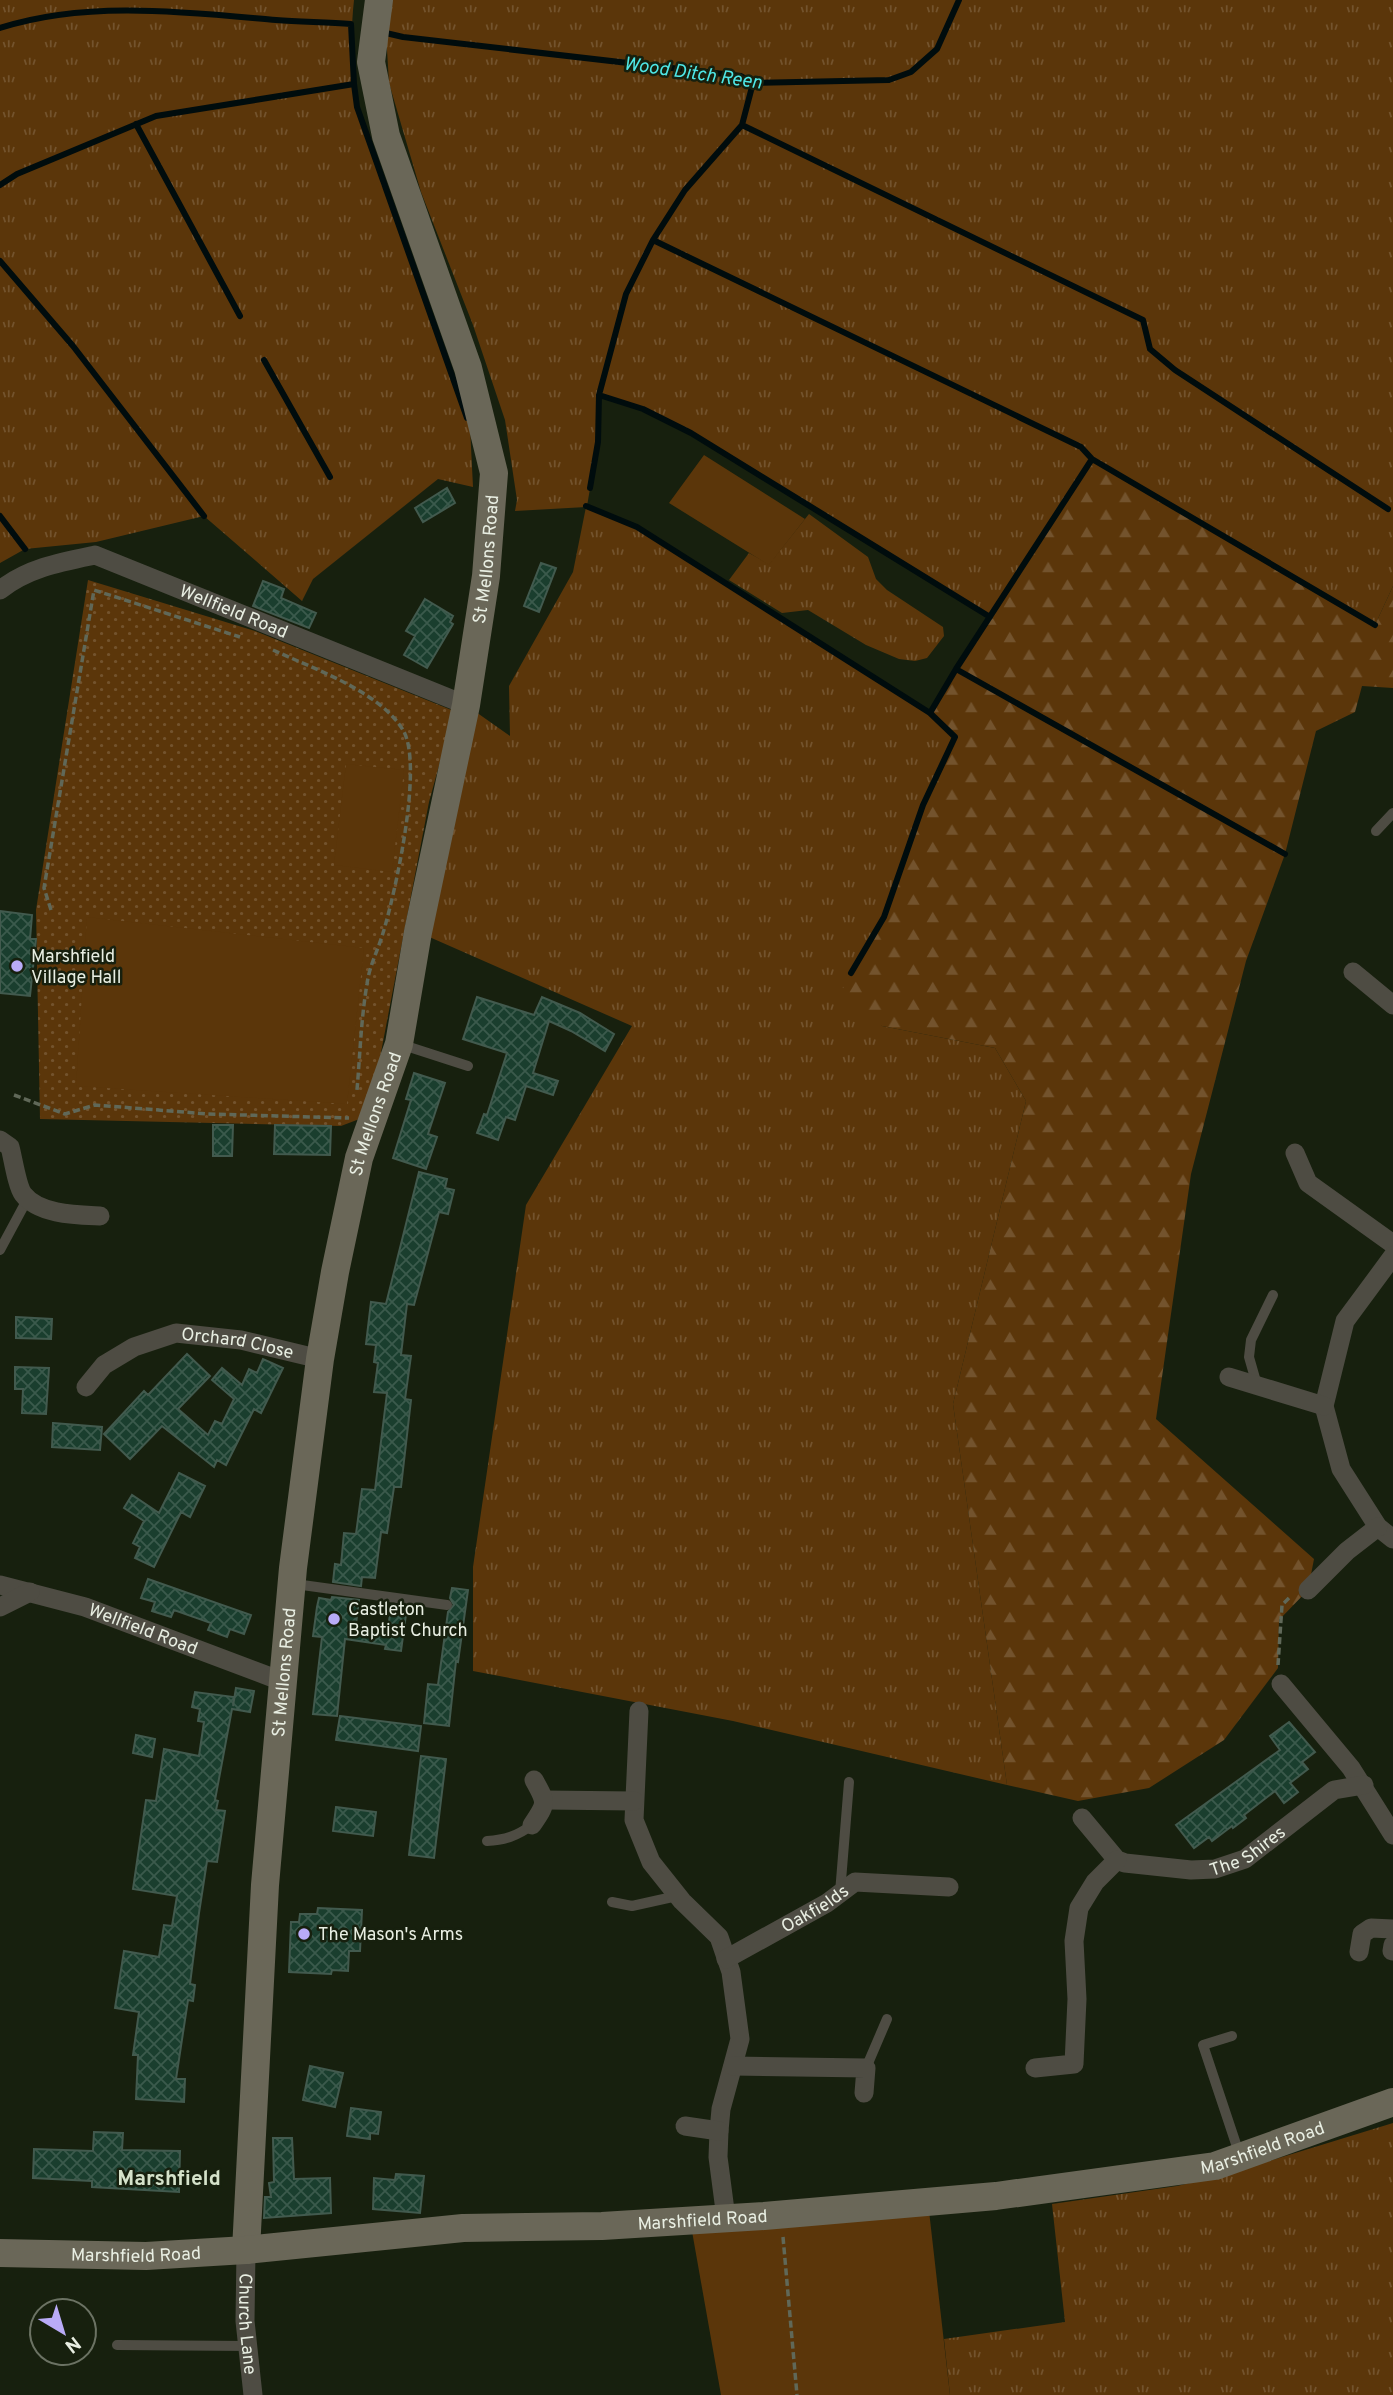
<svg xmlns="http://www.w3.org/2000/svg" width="1393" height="2395" font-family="Overpass,sans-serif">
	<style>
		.grass { fill: url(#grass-tufts) }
		.forest { fill: url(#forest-firs) }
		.park { fill: url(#park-dots) }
		.garden { fill: #5b360a }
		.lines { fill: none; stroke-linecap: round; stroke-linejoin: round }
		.stream { stroke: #000c0d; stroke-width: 6 }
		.building { fill: url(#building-cross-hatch); stroke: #425a4e; stroke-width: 2 }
		.path { stroke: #606858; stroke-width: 3.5; stroke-dasharray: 7 3.5; stroke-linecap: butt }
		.lane { stroke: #4e4c43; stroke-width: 10 }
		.street { stroke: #4e4c43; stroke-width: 19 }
		.secondary { stroke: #6a6758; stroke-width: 28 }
		.poi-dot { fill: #b9abf7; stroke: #17200e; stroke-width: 2.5 }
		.labels { text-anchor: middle; stroke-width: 5; stroke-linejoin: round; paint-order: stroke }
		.street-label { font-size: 18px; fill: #e8eee2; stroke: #17200e }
		.poi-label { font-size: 18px; fill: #e8eee2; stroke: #17200e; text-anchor: start }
		.water-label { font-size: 19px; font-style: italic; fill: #4ee7e7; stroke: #17200e }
		.quarter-label { font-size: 21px; font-weight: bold; fill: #d5e2ca; stroke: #17200e }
	</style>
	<defs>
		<pattern id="grass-tufts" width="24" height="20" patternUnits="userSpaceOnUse" patternTransform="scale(1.75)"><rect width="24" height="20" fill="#5b360a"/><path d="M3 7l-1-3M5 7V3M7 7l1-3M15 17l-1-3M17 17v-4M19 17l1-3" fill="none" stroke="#73532d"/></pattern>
		<pattern id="forest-firs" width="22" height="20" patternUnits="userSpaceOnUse" patternTransform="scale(1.75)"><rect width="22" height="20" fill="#5b360a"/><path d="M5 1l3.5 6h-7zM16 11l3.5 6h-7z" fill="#73532d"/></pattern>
		<pattern id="park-dots" width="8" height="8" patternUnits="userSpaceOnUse" patternTransform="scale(1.75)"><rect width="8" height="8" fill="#5b360a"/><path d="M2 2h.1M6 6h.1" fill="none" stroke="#73532d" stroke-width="1.8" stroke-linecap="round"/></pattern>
		<pattern id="building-cross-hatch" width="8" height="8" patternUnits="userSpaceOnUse" patternTransform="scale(1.75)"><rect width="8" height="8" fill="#1a3e2e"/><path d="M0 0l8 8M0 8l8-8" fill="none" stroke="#3b5a4c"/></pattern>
	</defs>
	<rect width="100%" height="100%" fill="#17200e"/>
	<path class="grass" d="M0,0H354C350,35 352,71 357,106L470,427L473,487L438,479L313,579L302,601L204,516L96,542L25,549L0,563Z
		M392,0H1393V586L1375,625L1092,460L990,617L691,433L643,409L599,395L598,442L587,506L637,527L930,713L955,737L923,805L884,917L851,973L882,1026L995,1048L1026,1101L953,1404L1007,1785L733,1721L473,1671V1567L526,1205L632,1026L418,932L466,705L510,736L509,686L573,572L586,507L515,511L517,500L505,420L473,325L421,192L389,83L386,33Z
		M809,514L868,557L876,579L887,590L943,627L944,636L927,658L915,661L899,659L866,645L808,610L782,613L729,580L749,553L769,564Z
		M1393,2123V2395H950L944,2339L1065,2322L1052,2204L1177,2186L1217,2177Z"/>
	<path class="forest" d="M1092,459L1375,625L1393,586V688L1362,686L1355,712L1316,731L1285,854L1246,961L1191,1174L1156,1419L1314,1559L1308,1590L1279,1620L1278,1668L1224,1740L1149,1788L1078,1801L1007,1785L953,1404L1026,1101L995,1048L882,1026L838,997L884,917L923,805L955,737L930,713L956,669Z"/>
	<path class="park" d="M88,580L255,631L454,711L429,802L373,1094L362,1118L341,1126L40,1119L36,910Z"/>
	<path class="garden" d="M704,455L805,519L769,565L669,503Z
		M346,764L404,770L392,872L334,865Z
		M87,917L364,948L347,1104L76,1086Z
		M928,2202L950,2395H721L690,2220Z"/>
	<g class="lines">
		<path class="stream" d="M0,28C86,0 186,12 276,20C301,22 326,22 351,24L354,84L357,107L467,418
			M386,33L403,37L741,76L753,83L889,80L911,72L937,49L959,0
			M136,124L240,316
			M742,125L1143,320L1150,349L1175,370L1388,509
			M0,185L17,174L156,116L354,84
			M653,240L1081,447L1092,459L1375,625
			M0,261L73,346L204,516
			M264,360L330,477
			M599,395L643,409L691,433L990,617
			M590,488L598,442L599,395L626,294L653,240L685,190L742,125L753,83
			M586,506L637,527L930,713L955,737L923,805L884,917L851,973
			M0,516L25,549
			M956,669L1285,854
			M930,713L956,669L1092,459"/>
	</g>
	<path class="building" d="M447,488L455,503L423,522L415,508Z
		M541,563L556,568L539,612L524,606Z
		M263,581L284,589L281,598L316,613L309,628L253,606Z
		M425,599L453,616L450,622L453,624L427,668L404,655L415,636L406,631Z
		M0,911L32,915L30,939H36L30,996L0,993Z
		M477,997L534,1015L542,997L580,1013L614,1034L605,1051L571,1031L549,1021L533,1073L558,1081L553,1095L526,1086L515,1120L506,1117L498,1140L477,1133L484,1114L487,1115L507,1053L463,1039Z
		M414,1073L445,1083L428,1134L437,1137L426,1169L393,1158L411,1100L406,1099Z
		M213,1125H233L232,1156H213Z
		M275,1125L331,1126L330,1155L274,1154Z
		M419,1172L447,1179L445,1188L454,1190L448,1214L439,1212L414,1305L407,1304L401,1355L411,1356L405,1399L411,1400L401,1487H394L387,1533L381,1532L375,1578L362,1577L361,1586L333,1582L335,1564L341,1565L344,1533L356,1534L362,1489L375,1490L387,1393L374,1392L378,1363L374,1362L376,1345L366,1344L371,1302L386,1304Z
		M16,1317L52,1319L51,1339L16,1338Z
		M187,1354L210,1376L178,1409L208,1435L215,1421L222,1424L234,1399L212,1380L222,1368L242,1385L249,1369L257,1373L263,1359L283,1368L261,1413L254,1409L226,1465L217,1460L214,1467L162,1426L130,1459L104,1434L144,1391L148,1395Z
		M15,1367L49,1368L46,1414L22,1413L23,1389H15Z
		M53,1423L102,1427L100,1450L52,1447Z
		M179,1473L205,1486L190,1517L181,1512L154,1567L135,1558L140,1547L133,1543L144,1521L124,1508L132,1495L159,1513Z
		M148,1579L251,1615L244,1634L230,1629L227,1637L208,1630L211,1623L174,1610L171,1617L152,1611L155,1602L141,1598Z
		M452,1588L468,1590L458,1662L456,1661L449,1726L424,1723L428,1684L438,1685L448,1612L454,1605L450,1598Z
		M332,1597L359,1600L356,1624L388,1630L391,1605L407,1607L401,1651L385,1649L386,1645L345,1639L337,1716L313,1714L322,1637L313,1636L317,1607L319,1598L331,1600Z
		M236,1688L254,1691L250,1712L232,1709L215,1800L218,1801L216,1810L225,1811L217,1862L207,1861L199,1913L190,1984L195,1985L193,2001L188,2000L176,2079H185L184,2102L136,2099L138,2055H133L139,2012L115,2008L124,1951L159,1957L164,1925L172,1926L177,1896L133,1889L146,1800L156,1801L164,1749L199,1756L204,1722L198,1721L200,1709L192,1707L195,1692L234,1697L233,1706Z
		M340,1716L421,1726L418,1751L336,1740Z
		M1289,1722L1315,1752L1302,1762L1308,1769L1290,1783L1298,1792L1284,1803L1275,1791L1244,1815L1246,1818L1233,1828L1232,1826L1212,1841L1209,1837L1194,1848L1176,1825L1280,1750L1270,1736Z
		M136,1735L155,1739L152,1757L133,1753Z
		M421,1756L446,1759L434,1858L409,1855Z
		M336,1807L376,1812L373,1836L333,1831Z
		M318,1908L362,1910L360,1951H349L348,1971L332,1970L331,1974L289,1972L291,1922H299L300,1914H317Z
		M310,2066L343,2073L335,2107L303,2100Z
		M351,2108L381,2112L378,2134L370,2133V2139L347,2136Z
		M94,2132L123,2133L122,2150L180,2151L179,2192L92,2187V2181L33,2178L34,2149L93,2151Z
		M273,2138H292L294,2179L330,2178L331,2213L264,2218L265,2197H271L269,2183L274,2182Z
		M396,2174L424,2176L420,2213L373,2209L374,2178L395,2180Z"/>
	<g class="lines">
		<path class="path" d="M273,650C314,669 379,691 403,730C424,765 395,894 383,933C378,950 369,967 367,984C361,1019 360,1055 357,1090
			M51,910L44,888L94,590L240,637
			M14,1095L65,1114L95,1105L208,1114L349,1118
			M1278,1665L1282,1605L1291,1596
			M783,2237L797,2395"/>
		<path class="lane" d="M1376,831L1393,813
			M403,1045L468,1066
			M0,1250L28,1198
			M1257,1385L1249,1357L1251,1340L1273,1295
			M295,1584L447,1605
			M487,1841C505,1840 517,1836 532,1825
			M840,1893L849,1782
			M612,1902L632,1906L677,1896
			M1232,2036L1203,2045L1240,2156
			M866,2068L887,2019
			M117,2345L248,2346"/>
		<g class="street">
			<path id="s1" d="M0,590C28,568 61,562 95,555L466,705"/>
			<path d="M1353,972L1393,1005"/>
			<path d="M0,1140L10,1147C13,1158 17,1186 23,1194C39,1215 78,1215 100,1216"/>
			<path d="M1295,1153L1308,1183L1393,1244"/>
			<path d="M1393,1256L1345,1321L1324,1406L1341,1469L1378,1527L1393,1539"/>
			<path d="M1229,1377L1324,1406"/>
			<path id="s2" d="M86,1387L104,1365L134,1347L176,1333L241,1340L320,1359"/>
			<path id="s3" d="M0,1585L85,1607L284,1682"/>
			<path d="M1308,1590L1347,1551L1378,1527"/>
			<path d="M0,1607L30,1592"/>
			<path d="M1281,1684L1351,1768L1393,1835"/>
			<path d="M639,1711L634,1820L651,1862L682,1901L719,1937L731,1972L740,2039L721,2109L719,2131L718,2157L726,2218"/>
			<path d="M545,1800L634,1801"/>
			<path id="s4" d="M1082,1818L1117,1860L1125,1863L1191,1870L1215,1869L1245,1859L1334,1790L1364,1785"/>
			<path d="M532,1825C547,1803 547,1803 534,1780"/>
			<path d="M1392,1951L1393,1945"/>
			<path d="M1359,1952L1362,1934L1371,1928L1393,1929"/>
			<path id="s5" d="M726,1959L827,1903L855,1882L949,1887"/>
			<path d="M733,2066L866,2068L864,2093"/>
			<path d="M1035,2068L1074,2064L1077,1999L1074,1941L1079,1908L1095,1882L1117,1860"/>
			<path d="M685,2126L719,2131"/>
			<path id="s6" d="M246,2250L245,2321L253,2395"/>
		</g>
		<g class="secondary">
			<path id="s7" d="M246,2250L265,1885L293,1568L320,1359L335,1272L359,1158L399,1044L418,932L466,705L486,576L494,473L468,368L386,136L371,62L379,0"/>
			<path id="s8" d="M0,2253L146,2256L246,2250L463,2228L602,2226L764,2216L996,2196L1215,2166L1393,2102"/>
		</g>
	</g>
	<g class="poi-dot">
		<circle cx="17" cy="966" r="7"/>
		<circle cx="334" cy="1619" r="7"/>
		<circle cx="304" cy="1934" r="7"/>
	</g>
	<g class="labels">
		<g class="street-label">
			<text dy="6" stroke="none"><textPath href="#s7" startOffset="1713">St Mellons Road</textPath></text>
			<text dy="6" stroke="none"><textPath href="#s1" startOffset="252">Wellfield Road</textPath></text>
			<text dy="6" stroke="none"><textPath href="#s7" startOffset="1146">St Mellons Road</textPath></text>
			<text dy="6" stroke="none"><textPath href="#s2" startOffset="170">Orchard Close</textPath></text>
			<text dy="6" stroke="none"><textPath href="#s3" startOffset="150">Wellfield Road</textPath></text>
			<text dy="6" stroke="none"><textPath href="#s7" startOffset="579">St Mellons Road</textPath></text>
			<text dy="6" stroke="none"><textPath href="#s4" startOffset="191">The Shires</textPath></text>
			<text dy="6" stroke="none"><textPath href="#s5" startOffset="102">Oakfields</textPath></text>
			<text dy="6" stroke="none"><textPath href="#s8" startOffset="1270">Marshfield Road</textPath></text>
			<text dy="6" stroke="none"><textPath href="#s8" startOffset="704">Marshfield Road</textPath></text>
			<text dy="6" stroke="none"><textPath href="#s8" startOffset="136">Marshfield Road</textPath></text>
			<text dy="6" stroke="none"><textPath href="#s6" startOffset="74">Church Lane</textPath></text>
		</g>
		<g class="poi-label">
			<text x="31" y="962">Marshfield<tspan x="31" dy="21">Village Hall</tspan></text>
			<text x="348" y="1615">Castleton<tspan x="348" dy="21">Baptist Church</tspan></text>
			<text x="318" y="1940">The Mason's Arms</text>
		</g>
		<g class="water-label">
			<text transform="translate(693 72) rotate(8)" y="7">Wood Ditch Reen</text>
		</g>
		<g class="quarter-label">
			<text x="169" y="2185">Marshfield</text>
		</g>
	</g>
	<g transform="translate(63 2332) rotate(142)"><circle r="33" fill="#17200e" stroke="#6b7263" stroke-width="2"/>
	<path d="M0-5L12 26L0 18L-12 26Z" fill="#b9abf7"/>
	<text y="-10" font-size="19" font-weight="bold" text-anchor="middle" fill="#e8eee2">N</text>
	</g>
</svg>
